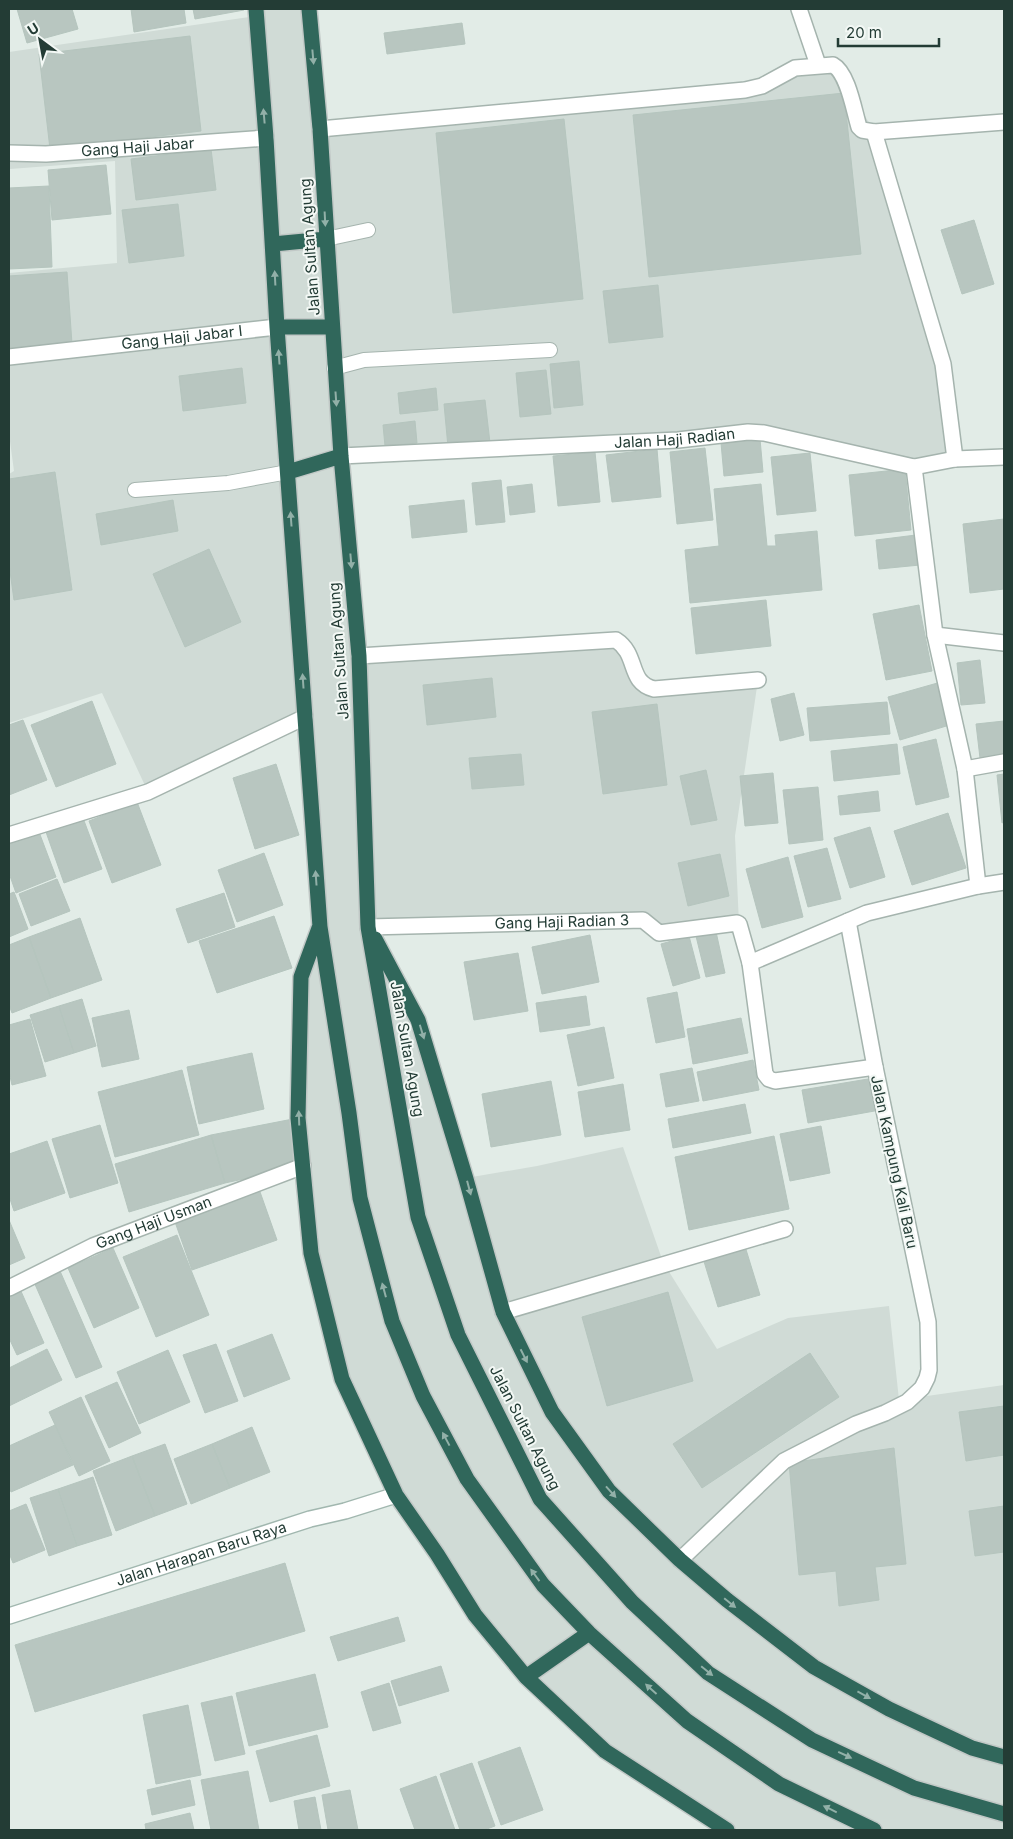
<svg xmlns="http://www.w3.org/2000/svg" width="1013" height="1839" font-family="Inter,sans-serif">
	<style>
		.built { fill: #d0dbd6 }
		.building { fill: #b8c6c0; stroke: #b5c5be }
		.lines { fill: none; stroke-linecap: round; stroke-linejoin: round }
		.lane-casing { stroke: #a5b4ae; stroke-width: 16 }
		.street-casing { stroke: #a5b4ae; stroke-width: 18 }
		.secondary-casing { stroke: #a1b7af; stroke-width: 18 }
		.highway-casing { stroke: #c1c8c6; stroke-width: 18 }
		.lane { stroke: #fff; stroke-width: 14 }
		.street { stroke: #fff; stroke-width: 15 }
		.secondary { stroke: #fff; stroke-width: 15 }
		.highway { stroke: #30675b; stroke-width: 15 }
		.oneway { fill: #92b0a8 }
		.labels { text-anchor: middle; stroke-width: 4; stroke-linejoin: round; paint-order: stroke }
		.street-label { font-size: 15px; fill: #233c35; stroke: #f3f8f5 }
	</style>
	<rect width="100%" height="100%" fill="#e2ece7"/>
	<path class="built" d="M256,9H309L320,128L752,89L795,68L835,66L874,131L943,364L955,459L914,467L764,433L341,456L359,656L616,640L644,686L758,680L735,836L739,924L659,933L645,920L369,927L421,1019L466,1178L537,1166L623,1147L663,1262L717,1349L788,1318L889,1306L899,1400L1004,1385V1830H727L605,1751L526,1677L396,1495L342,1379L311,1253L298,1118L301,977L319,927L305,717L148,792L102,693L9,723V474L14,471L9,434V273L117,263L115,161L10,169L9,52L256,16Z"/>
	<path class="building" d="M17,9H72L78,29L27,43Z
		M131,9H184L186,23L134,32Z
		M193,9H244V10L195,19Z
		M462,23L465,44L387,54L384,33Z
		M190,36L201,131L50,149L39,54Z
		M844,93L861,254L649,277L633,115Z
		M564,119L583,299L453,313L436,133Z
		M211,149L216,190L136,200L131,159Z
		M106,165L111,214L52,220L48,170Z
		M49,186L52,267L9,269V188Z
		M178,204L184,256L129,263L122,210Z
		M974,220L994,284L962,294L941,230Z
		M67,272L72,344L9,349V276Z
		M658,285L663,337L609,343L603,291Z
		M579,361L583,405L554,408L550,364Z
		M242,368L246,403L183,411L179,376Z
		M546,370L551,414L520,417L516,373Z
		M436,388L438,410L400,414L398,393Z
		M485,400L490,443L448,447L444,404Z
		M415,421L417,443L385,446L383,425Z
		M760,439L763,472L724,476L721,443Z
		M705,448L713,520L677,524L670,452Z
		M657,449L661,497L612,502L606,455Z
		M595,452L600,502L558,506L553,456Z
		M810,453L816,511L777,515L771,457Z
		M905,469L911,530L855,536L849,475Z
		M55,472L72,590L14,600L9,564V479Z
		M501,480L505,522L476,525L472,483Z
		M532,484L535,512L510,515L507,487Z
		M761,484L767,546H776L775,535L817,531L822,590L690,603L685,550L719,546L714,489Z
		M173,500L178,531L101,545L96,514Z
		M464,500L467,532L412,538L409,506Z
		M1004,519V589L970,593L963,524Z
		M916,535L920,565L879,569L876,540Z
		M209,549L241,622L185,647L153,574Z
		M766,600L771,646L696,654L691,608Z
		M919,605L932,671L886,680L873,614Z
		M980,660L985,703L961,705L957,663Z
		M492,678L496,717L427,725L423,685Z
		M941,682L953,724L900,740L888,697Z
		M794,693L804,735L780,741L771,699Z
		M92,701L116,764L56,787L31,725Z
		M887,702L890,734L810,741L807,708Z
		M657,704L667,785L603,794L592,712Z
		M23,720L47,780L9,795V725Z
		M1004,721V755L980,758L976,724Z
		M936,739L949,797L916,805L903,747Z
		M897,744L900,774L834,781L831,751Z
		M521,754L524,785L472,789L469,758Z
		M276,764L299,835L255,849L233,778Z
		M706,770L717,820L691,825L680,776Z
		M773,773L778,823L745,826L740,776Z
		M1004,774V822L1002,823L997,775Z
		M818,787L823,840L789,844L783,790Z
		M878,791L880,811L840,815L838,796Z
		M137,802L161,865L112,883L89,821Z
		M948,813L966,868L912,885L894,831Z
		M83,818L102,869L64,883L46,832Z
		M870,827L885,877L850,888L834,838Z
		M39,832L56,877L16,893L9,873V843Z
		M827,848L841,899L808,907L794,856Z
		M264,853L283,905L237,922L218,870Z
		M720,854L729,896L688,906L678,863Z
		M788,857L803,917L762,928L746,869Z
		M57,879L70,911L31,926L19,894Z
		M14,892L28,929L9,937V894Z
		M224,893L235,927L188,943L176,909Z
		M274,916L292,968L217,993L199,941Z
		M80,918L102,980L51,998L29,937Z
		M715,927L725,973L706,977L695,932Z
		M590,935L599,982L542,994L532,947Z
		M689,936L700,978L673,986L661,944Z
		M29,937L51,998L12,1013L9,1005V945Z
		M518,953L528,1011L474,1020L464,962Z
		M677,992L685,1037L656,1043L647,998Z
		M586,996L590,1025L540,1032L536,1003Z
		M82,999L96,1046L74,1053L59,1006Z
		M59,1006L74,1053L45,1062L30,1015Z
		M129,1010L139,1059L102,1067L92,1018Z
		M741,1018L748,1053L693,1064L687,1029Z
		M30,1019L46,1076L12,1085L9,1072V1025Z
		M604,1027L614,1078L578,1086L567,1035Z
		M252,1053L264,1109L199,1124L187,1067Z
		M753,1060L759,1090L703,1101L697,1072Z
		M692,1068L699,1101L666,1107L660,1074Z
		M182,1070L199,1135L115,1157L98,1092Z
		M874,1078L880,1110L808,1123L802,1090Z
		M551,1081L561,1135L491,1147L482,1094Z
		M623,1084L630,1130L585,1137L578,1092Z
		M745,1104L751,1133L673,1148L668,1119Z
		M298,1118L303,1166L225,1183L211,1135Z
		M100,1125L118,1183L70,1198L52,1139Z
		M821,1126L830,1173L790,1181L780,1134Z
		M211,1135L225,1183L129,1212L115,1164Z
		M774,1136L789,1209L689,1230L675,1157Z
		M47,1141L65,1193L14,1211L9,1196V1154Z
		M259,1189L277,1240L192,1270L174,1219Z
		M9,1220L25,1258L9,1265Z
		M177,1235L209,1315L156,1337L123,1257Z
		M744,1243L760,1295L718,1307L702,1255Z
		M113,1248L139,1308L94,1328L68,1268Z
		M60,1271L102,1367L76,1378L34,1282Z
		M20,1289L44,1343L17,1355L9,1338V1294Z
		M668,1292L693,1381L607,1406L582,1317Z
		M272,1334L290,1379L244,1397L227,1351Z
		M216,1344L238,1401L205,1413L183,1355Z
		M47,1349L62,1380L9,1406V1368Z
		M168,1350L190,1402L139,1424L117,1372Z
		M810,1353L839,1397L702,1488L673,1444Z
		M117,1382L141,1433L109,1448L85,1396Z
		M81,1397L110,1461L79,1476L49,1412Z
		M1004,1406V1455L966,1461L959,1412Z
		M55,1425L73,1465L11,1492L9,1487V1446Z
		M252,1427L270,1472L230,1488L212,1444Z
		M165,1444L187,1504L155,1516L132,1456Z
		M212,1444L230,1488L191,1504L174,1459Z
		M894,1448L906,1564L875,1567L879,1600L839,1606L836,1571L799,1575L789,1463Z
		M132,1456L155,1516L116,1531L93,1471Z
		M93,1477L112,1535L77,1546L58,1489Z
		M58,1489L77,1546L49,1556L30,1498Z
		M26,1504L45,1550L13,1563L9,1553V1511Z
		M1004,1506V1552L975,1556L969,1511Z
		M285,1563L305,1631L35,1712L15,1645Z
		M398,1617L405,1641L338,1661L330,1637Z
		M441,1666L449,1691L399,1706L391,1681Z
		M315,1674L328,1727L249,1746L236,1693Z
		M389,1683L401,1723L373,1731L361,1692Z
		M232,1696L245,1754L215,1761L201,1703Z
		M188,1705L201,1775L156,1784L143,1715Z
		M317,1735L330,1786L270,1802L256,1751Z
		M520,1747L543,1810L501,1825L478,1762Z
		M472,1763L495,1826L484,1830H460L440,1774Z
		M248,1771L259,1830H211L201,1780Z
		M436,1776L455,1830H415L400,1789Z
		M190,1780L195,1805L152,1815L147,1790Z
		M350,1790L358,1830H328L322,1795Z
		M315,1797L321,1830H299L294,1801Z
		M190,1813L194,1830H146L145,1824Z"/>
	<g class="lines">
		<defs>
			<path id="lane" d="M326,239L368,230
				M334,368L364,360L550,350
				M135,490L228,483L288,472"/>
			<g id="street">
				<path d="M799,9L818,65"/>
				<path d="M320,129L745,90L762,86L795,68L833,65C848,73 854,111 859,127L862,130L874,132L1004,122"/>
				<path d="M874,132L943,364L955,459"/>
				<path id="s1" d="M9,153L46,154L266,138"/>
				<path id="s2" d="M9,357L277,327"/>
				<path id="s3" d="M341,456L678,440L748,432L764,433L914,467L955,459L1004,457"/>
				<path d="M914,467L935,635L965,769L1004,762"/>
				<path d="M935,635L1004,643"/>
				<path d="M359,656L616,640C639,655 627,682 654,689L758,680"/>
				<path d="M965,769L978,886"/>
				<path d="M9,835L148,792L305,717"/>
				<path d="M848,921L875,1067"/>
				<path id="s4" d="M368,927L643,920L659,933L737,923L739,924L750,963"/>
				<path id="s5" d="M9,1288L93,1246L303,1166"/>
				<path d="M503,1312L785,1229"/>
				<path d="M680,1560L784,1461L856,1424L885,1413L907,1402L922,1388L927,1378L929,1370L928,1322L875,1067L775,1081L769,1079L765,1074L750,963L867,913L978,886L1004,882"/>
			</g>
			<g id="secondary">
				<path id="s6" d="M9,1616L310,1519L345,1511L396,1495"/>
			</g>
			<path id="highway" d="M256,9L266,138L277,327L320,927L349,1113L360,1198L392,1321L423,1396L467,1479L543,1585L589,1633L687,1721L779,1784L874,1830
				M309,9L320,129L341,456L359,656L368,927L418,1217L458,1335L540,1499L632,1602L708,1673L812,1740L914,1788L1004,1814
				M273,244L326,239
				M277,327H332
				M288,472L341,456
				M319,928L301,977L298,1118L311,1253L342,1379L396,1495L437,1554L475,1615L526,1677L605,1751L727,1830
				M375,939L418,1020L466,1179L503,1312L552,1412L609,1491L680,1560L727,1600L814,1667L889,1709L972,1748L1004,1757
				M526,1677L589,1633"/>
		</defs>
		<use href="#lane" class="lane-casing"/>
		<use href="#street" class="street-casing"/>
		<use href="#secondary" class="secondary-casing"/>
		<use href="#highway" class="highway-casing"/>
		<use href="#lane" class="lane"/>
		<use href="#street" class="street"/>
		<use href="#secondary" class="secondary"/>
		<use href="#highway" class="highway"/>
	</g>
	<defs><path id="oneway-solid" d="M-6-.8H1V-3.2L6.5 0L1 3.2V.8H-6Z" transform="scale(1.25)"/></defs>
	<g class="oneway">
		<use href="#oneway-solid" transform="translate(313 57) rotate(85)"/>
		<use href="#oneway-solid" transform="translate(264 116) rotate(-95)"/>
		<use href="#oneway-solid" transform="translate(325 219) rotate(87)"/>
		<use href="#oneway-solid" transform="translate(275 278) rotate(-93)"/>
		<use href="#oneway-solid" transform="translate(279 357) rotate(-94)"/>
		<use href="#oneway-solid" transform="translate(336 399) rotate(86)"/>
		<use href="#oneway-solid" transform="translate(291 519) rotate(-94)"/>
		<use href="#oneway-solid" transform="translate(351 561) rotate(85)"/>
		<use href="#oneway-solid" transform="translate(303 681) rotate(-94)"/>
		<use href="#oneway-solid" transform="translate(316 878) rotate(-94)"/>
		<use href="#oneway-solid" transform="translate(422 1032) rotate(73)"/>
		<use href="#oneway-solid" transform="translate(299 1118) rotate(-92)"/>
		<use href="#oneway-solid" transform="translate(469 1188) rotate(75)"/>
		<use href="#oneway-solid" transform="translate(384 1290) rotate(-105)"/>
		<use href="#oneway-solid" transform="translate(524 1356) rotate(63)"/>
		<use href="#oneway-solid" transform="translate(446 1439) rotate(-118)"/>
		<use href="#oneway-solid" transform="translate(611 1492) rotate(48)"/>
		<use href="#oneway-solid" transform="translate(535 1575) rotate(-126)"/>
		<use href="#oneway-solid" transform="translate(730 1603) rotate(39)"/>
		<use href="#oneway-solid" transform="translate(707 1671) rotate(39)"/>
		<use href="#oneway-solid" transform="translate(651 1689) rotate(-138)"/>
		<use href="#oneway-solid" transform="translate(864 1695) rotate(29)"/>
		<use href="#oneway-solid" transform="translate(845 1755) rotate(25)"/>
		<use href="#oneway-solid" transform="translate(830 1809) rotate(-154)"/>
	</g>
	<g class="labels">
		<g class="street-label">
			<text dy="5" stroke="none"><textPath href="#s1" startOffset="129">Gang Haji Jabar</textPath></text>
			<text transform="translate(310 247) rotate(-94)" y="5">Jalan Sultan Agung</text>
			<text dy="5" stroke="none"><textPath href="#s2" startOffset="174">Gang Haji Jabar I</textPath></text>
			<text dy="5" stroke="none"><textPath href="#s3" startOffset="334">Jalan Haji Radian</textPath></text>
			<text transform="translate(339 651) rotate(-94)" y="5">Jalan Sultan Agung</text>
			<text dy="5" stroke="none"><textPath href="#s4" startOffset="194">Gang Haji Radian 3</textPath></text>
			<text transform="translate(407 1049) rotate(80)" y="5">Jalan Sultan Agung</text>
			<text transform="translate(894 1162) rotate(78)" y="5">Jalan Kampung Kali Baru</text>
			<text dy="5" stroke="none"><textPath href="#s5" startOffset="159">Gang Haji Usman</textPath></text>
			<text transform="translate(525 1428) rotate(63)" y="5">Jalan Sultan Agung</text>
			<text dy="5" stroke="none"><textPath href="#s6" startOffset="202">Jalan Harapan Baru Raya</textPath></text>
		</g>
	</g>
	<rect width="1013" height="1839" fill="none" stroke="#233c35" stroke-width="20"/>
	<g transform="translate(40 40) rotate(328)" stroke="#f3f8f5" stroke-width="4" paint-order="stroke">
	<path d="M0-4L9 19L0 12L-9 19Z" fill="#233c35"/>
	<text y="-8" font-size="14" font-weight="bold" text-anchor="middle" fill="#233c35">U</text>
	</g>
	<path d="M838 38v8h101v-8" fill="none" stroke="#233c35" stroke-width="2.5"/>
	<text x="846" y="38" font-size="15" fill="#233c35" stroke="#f3f8f5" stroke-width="4" paint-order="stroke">20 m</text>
</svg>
